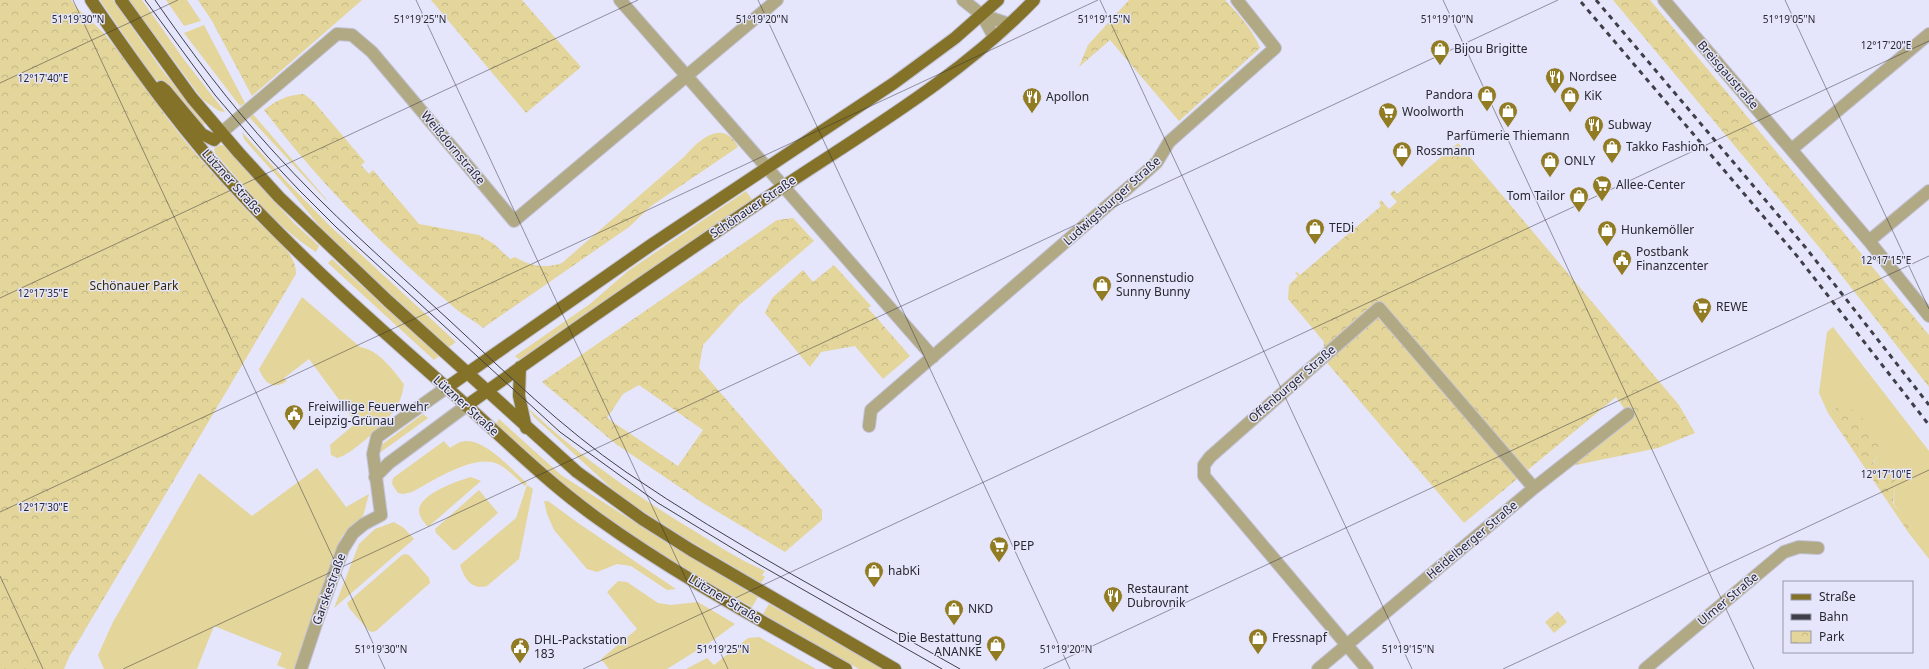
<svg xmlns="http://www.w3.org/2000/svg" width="1929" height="669" font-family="'Noto Sans',sans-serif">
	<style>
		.grass { fill: #e4d59b }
		.park { fill: url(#park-crowns); fill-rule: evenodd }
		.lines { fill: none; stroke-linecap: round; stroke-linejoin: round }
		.minor-casing { stroke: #c3c3d6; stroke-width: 14 }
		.major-casing { stroke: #c3c3d6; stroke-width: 14 }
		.minor { stroke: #b1a884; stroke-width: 12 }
		.major { stroke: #847229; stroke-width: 12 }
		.tram { stroke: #3f3f49; stroke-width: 1 }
		.rail { stroke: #3f3f49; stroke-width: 3; stroke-dasharray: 5 5; stroke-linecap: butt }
		.ticks { fill: none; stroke: #282830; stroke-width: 1; stroke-opacity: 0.45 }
		.labels { text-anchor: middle; stroke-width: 3; stroke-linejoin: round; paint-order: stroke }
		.poi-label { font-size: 12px; fill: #282830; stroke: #e5e5fb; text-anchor: start }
		.street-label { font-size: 12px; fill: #282830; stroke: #e5e5fb }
		.park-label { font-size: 12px; fill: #352c04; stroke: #e5e5fb }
		.ticks-label { font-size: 10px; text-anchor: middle; fill: #282830; stroke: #e5e5fb; stroke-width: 3; stroke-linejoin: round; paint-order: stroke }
	</style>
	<defs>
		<pattern id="park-crowns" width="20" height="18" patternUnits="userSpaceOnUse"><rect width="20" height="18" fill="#e4d59b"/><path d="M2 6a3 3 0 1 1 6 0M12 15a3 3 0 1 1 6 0" fill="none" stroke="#c4b786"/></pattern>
	</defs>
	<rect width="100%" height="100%" fill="#e5e5fb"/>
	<path class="grass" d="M100,0H113L162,70L205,124L202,125L168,89L153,77Z
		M129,0H142L185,61L225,112L219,111L203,100Z
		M166,0H187L201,21L184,26Z
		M204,25L245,103L240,106L184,33Z
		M253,114L327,200V201L249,117Z
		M242,132L287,182L331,227L456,342L449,347L439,339L326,234L293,194L249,145L244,139Z
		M220,145L224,146L294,223L319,246L316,252C276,227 246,188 215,153L214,148Z
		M746,191L753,201L520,360L515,356L590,304L628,271Z
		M332,259L439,356L434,360L328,263Z
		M302,297L360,347C380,351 392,369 404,384C403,391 401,398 398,405C390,419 352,455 337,458L331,455L330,445L356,423L309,359L284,378L287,381C273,390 265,384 259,369Z
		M1833,327L1929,451V559L1908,532L1913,524L1894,505L1895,472L1892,470L1876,471L1872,470V466L1882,448L1838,407L1828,413L1819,393L1827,332Z
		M528,408C579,456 636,496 696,532C719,546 741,561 765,571L762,575L765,577L761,583L688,540L621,497L534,417Z
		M423,414L428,418L381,452L380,446Z
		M499,419L561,475L667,543L758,597L752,607C704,580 654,552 609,520C569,491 532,457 495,425Z
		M444,441L450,448C453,446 457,443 461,442C482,435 512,470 527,483L525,486C517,479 508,469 498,464C474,453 433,481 412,492L403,494L398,493L392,484L393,478Z
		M317,468L346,507L369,494L363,516L342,536L294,669H287L277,665L282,653L214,626L197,669H104L98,655L113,622L199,473L252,516Z
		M471,477L481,481L428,527C424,522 419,517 419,510C420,494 457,481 471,477Z
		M527,485L533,489L519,559L487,586C471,590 465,579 460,565L516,518Z
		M479,490L498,513L456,550H453L436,533L435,529Z
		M544,501H548L581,525L676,589L667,590L631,566L617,564L597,572L587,569L554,530L547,514Z
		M394,522L404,528L414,539L334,608L359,544L375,529Z
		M406,554L410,556L429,578L430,583L376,631L372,632L369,631L349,608L347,603L402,555Z
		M618,581L627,582L658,603L671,605L698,602L735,624L712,641L667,669H609L601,659L637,629L607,592Z
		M769,604L883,669H859L763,614Z
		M759,637L816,669H686L707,658L714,665L748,638Z"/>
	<path class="park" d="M0,0H71C81,15 96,23 107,37C134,71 158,107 185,141C208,169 233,196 258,222C272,235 297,254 296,274L69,657L64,669H0Z
		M198,0H362L252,96L212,21Z
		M431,0H522L581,67L526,113Z
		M1129,0H1225C1238,14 1253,30 1260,48L1179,121L1110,40L1079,67L1088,45Z
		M1613,0H1650L1929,335V387L1824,253Z
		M304,94L314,102L365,162L361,165L369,174L373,170L419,224L479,235L494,244L510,259L515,257C530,266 545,269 562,263L685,156C699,140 723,118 738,147L651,206L629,227L483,328C475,321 464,316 456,309C386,249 320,184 264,110C277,100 287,95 304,94Z
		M1458,143L1679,405L1695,433L1658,448L1571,466L1628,414L1616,397L1464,523L1323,358L1324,342L1288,299L1289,285L1298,276L1295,273L1297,272L1300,275L1381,206L1379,203L1381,200L1389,209L1397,202L1390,194L1394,190L1397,194Z
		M793,218L814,241L739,305L703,345L699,368L822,510V520L785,552L703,503L616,444L542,382L777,220ZM639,385L703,430L678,466L607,418L623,394Z
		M834,265L871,306L868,308L910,356L883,379L855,346L821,352L810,367L765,313L772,298L803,270L813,282Z
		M1841,405C1851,404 1880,434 1882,443C1885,452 1871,460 1872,469L1876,471L1892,470L1896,474L1893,503L1895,507L1912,520L1913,524L1908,532L1828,413Z
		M1558,611L1567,622L1554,633L1545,622Z"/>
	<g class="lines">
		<defs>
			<path id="minor" d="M620,0L933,357
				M963,0L982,15L1009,24
				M1664,0L1869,241L1929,316
				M982,15L994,37
				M221,133L337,34L352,35L372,52L514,221L777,0
				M1792,149L1929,34
				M1869,241L1929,191
				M869,426L871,410L1136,181L1157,162L1169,142L1275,48L1237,0
				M375,477L389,463L466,406
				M301,669L319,615L343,549L353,533L364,524L381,515L373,454L377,437L446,388
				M1318,669L1534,488L1628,414
				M1367,669L1204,476V465L1210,457L1379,308L1534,488
				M1645,669L1784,552L1799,547L1818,548"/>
			<path id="major" d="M91,0C138,69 187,137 245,198C308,265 377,326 446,387C496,431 543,479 597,518C676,575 762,621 846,669
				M121,0L192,98L239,153L279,197L388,301L577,472L642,519L691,550L895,669
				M161,87L166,91L202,134L214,140L221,133
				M520,367L519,396L526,428
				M446,388L651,245L894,83L955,38L998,0
				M466,406C571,331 677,258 784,186C870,129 962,75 1034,0"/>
		</defs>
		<use href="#minor" class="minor-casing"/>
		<use href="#major" class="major-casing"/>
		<use href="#minor" class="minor"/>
		<use href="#major" class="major"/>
		<path class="tram" d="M145,0L215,95L267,156L298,189L336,227L560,432L658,503L760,565L942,669
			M155,0C191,52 230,104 273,151C327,211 389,265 449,320C506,373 562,428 626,472C733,545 848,605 960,669"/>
		<path class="rail" d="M1596,0L1806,248L1929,405
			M1581,2L1797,256L1929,425"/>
	</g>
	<path class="ticks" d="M73,0L385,669M416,0L728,669M758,0L1070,669M1100,0L1412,669M1443,0L1754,669M1785,0L1929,309M0,83L178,0M0,298L638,0M0,512L1098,0M0,576L43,669M123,669L1558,0M583,669L1929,41M1043,669L1929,256M1503,669L1929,470"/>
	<defs>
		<symbol id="shop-pin" viewBox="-11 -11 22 30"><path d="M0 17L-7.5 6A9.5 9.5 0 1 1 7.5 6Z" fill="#917c23" stroke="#e5e5fb"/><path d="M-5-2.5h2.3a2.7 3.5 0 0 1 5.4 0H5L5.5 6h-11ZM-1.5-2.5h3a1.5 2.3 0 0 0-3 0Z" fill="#fff"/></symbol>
		<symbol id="restaurant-pin" viewBox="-11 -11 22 30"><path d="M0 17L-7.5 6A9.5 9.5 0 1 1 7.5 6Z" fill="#917c23" stroke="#e5e5fb"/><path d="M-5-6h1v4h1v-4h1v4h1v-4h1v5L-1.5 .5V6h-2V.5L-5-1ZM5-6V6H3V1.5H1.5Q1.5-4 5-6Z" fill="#fff"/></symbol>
		<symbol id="supermarket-pin" viewBox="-11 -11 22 30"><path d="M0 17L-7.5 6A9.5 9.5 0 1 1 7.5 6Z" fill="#917c23" stroke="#e5e5fb"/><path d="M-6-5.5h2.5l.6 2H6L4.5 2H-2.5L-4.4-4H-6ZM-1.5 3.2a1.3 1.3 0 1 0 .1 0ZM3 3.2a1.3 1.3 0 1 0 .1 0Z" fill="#fff"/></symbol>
		<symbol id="civic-pin" viewBox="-11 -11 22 30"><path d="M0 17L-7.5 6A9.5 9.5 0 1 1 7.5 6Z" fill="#917c23" stroke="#e5e5fb"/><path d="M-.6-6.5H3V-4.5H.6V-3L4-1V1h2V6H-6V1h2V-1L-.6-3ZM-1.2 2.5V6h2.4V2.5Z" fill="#fff"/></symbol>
	</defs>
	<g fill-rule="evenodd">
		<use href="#shop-pin" x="1429" y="38" width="22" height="30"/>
		<use href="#restaurant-pin" x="1544" y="66" width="22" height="30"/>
		<use href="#shop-pin" x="1476" y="84" width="22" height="30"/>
		<use href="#shop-pin" x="1559" y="85" width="22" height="30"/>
		<use href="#restaurant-pin" x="1021" y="86" width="22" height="30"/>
		<use href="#shop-pin" x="1497" y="100" width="22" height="30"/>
		<use href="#supermarket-pin" x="1377" y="101" width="22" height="30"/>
		<use href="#restaurant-pin" x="1583" y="114" width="22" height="30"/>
		<use href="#shop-pin" x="1601" y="136" width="22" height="30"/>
		<use href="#shop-pin" x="1391" y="140" width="22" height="30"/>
		<use href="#shop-pin" x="1539" y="150" width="22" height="30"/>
		<use href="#supermarket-pin" x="1591" y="174" width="22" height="30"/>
		<use href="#shop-pin" x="1568" y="185" width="22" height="30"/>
		<use href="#shop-pin" x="1304" y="217" width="22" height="30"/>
		<use href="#shop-pin" x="1596" y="219" width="22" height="30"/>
		<use href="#civic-pin" x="1611" y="248" width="22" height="30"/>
		<use href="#shop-pin" x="1091" y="274" width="22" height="30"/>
		<use href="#supermarket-pin" x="1691" y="296" width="22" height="30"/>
		<use href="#civic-pin" x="283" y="403" width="22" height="30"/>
		<use href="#supermarket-pin" x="988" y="535" width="22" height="30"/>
		<use href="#shop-pin" x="863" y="560" width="22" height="30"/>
		<use href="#restaurant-pin" x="1102" y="585" width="22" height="30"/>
		<use href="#shop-pin" x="943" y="598" width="22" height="30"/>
		<use href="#shop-pin" x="1247" y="627" width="22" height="30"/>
		<use href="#shop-pin" x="985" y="634" width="22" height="30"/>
		<use href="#civic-pin" x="509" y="636" width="22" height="30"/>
	</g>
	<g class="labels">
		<g class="poi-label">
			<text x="1454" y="53">Bijou Brigitte</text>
			<text x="1569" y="81">Nordsee</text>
			<text x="1473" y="99" text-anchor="end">Pandora</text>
			<text x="1584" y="100">KiK</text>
			<text x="1046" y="101">Apollon</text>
			<text x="1402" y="116">Woolworth</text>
			<text x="1608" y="129">Subway</text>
			<text x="1508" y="140" text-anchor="middle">Parfümerie Thiemann</text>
			<text x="1626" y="151">Takko Fashion</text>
			<text x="1416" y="155">Rossmann</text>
			<text x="1564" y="165">ONLY</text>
			<text x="1616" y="189">Allee-Center</text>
			<text x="1565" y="200" text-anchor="end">Tom Tailor</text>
			<text x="1329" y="232">TEDi</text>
			<text x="1621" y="234">Hunkemöller</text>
			<text x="1636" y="256">Postbank<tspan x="1636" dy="14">Finanzcenter</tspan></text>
			<text x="1116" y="282">Sonnenstudio<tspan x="1116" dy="14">Sunny Bunny</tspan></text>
			<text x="1716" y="311">REWE</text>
			<text x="308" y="411">Freiwillige Feuerwehr<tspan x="308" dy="14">Leipzig-Grünau</tspan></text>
			<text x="1013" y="550">PEP</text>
			<text x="888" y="575">habKi</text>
			<text x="1127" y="593">Restaurant<tspan x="1127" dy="14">Dubrovnik</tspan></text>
			<text x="968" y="613">NKD</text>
			<text x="982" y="642" text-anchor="end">Die Bestattung<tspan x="982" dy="14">ANANKE</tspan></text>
			<text x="1272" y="642">Fressnapf</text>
			<text x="534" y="644">DHL-Packstation<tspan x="534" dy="14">183</tspan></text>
		</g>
		<g class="street-label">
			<text transform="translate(1728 75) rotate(49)" y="4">Breisgaustraße</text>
			<text transform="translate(453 148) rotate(50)" y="4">Weißdornstraße</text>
			<text transform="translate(232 182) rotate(48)" y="4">Lützner Straße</text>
			<text transform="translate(1112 201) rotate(-42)" y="4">Ludwigsburger Straße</text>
			<text transform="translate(753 207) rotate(-34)" y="4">Schönauer Straße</text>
			<text transform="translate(1292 384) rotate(-41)" y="4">Offenburger Straße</text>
			<text transform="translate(466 406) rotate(42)" y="4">Lützner Straße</text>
			<text transform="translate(1472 540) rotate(-40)" y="4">Heidelberger Straße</text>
			<text transform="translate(329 589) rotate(-70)" y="4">Garskestraße</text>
			<text transform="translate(725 599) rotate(31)" y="4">Lützner Straße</text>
			<text transform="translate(1728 599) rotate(-40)" y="4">Ulmer Straße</text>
		</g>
		<g class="park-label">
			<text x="134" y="290">Schönauer Park</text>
		</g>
	</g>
	<g class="ticks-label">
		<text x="78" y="23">51°19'30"N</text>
		<text x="420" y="23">51°19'25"N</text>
		<text x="762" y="23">51°19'20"N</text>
		<text x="1104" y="23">51°19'15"N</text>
		<text x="1447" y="23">51°19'10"N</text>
		<text x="1789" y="23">51°19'05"N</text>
		<text x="1886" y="49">12°17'20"E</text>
		<text x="43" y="82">12°17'40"E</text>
		<text x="1886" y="264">12°17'15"E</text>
		<text x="43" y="297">12°17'35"E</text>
		<text x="1886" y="478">12°17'10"E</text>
		<text x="43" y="511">12°17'30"E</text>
		<text x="381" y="653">51°19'30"N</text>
		<text x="723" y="653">51°19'25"N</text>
		<text x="1066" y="653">51°19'20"N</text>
		<text x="1408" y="653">51°19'15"N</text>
	</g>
	<rect x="1783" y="581" width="130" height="72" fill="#e5e5fb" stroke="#9999aa"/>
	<rect x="1791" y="594" width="20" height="6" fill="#847229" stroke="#9999aa"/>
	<text x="1819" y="601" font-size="12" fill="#282830">Straße</text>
	<rect x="1791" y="614" width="20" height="6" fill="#3f3f49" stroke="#9999aa"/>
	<text x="1819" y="621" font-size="12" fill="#282830">Bahn</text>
	<rect x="1791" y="631" width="20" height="12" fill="url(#park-crowns)" stroke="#9999aa"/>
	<text x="1819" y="641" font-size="12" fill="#282830">Park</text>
</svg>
